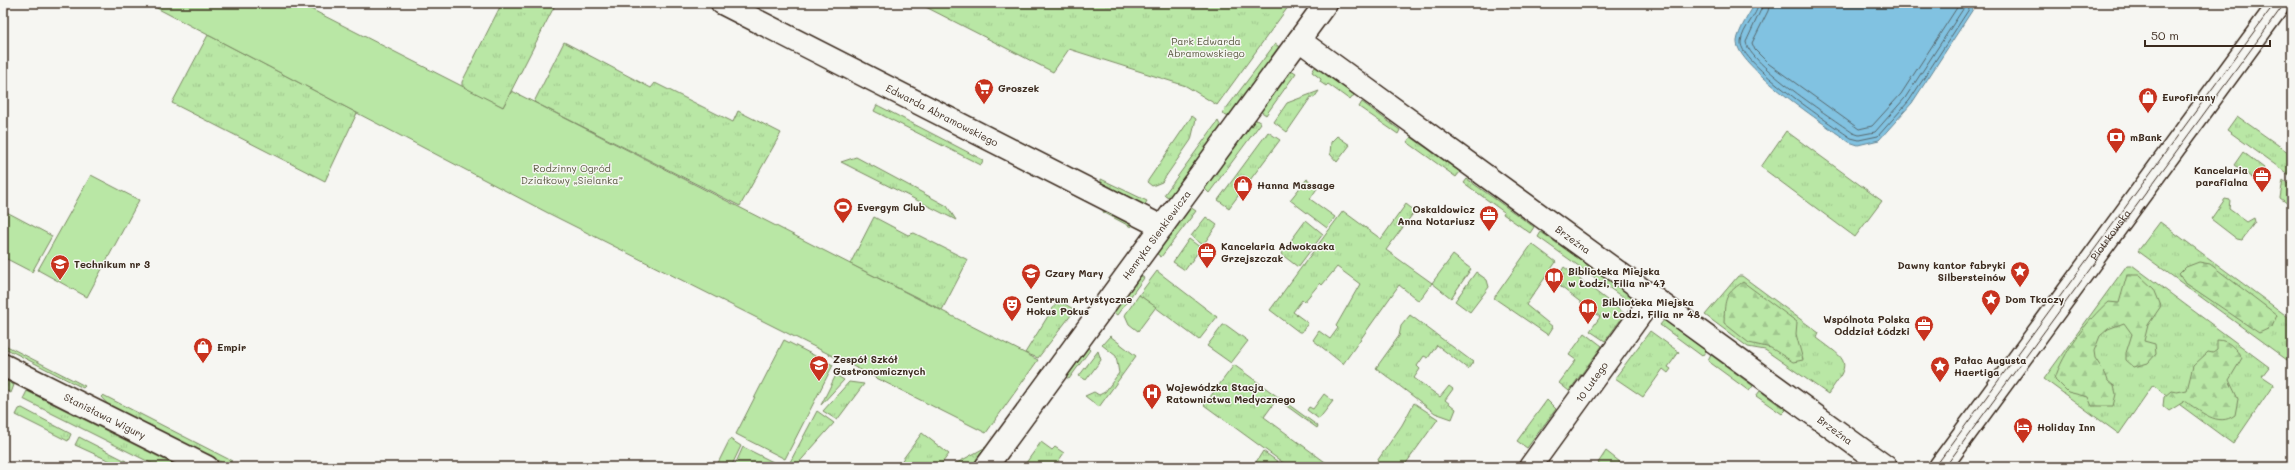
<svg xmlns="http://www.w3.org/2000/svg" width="2295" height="470" font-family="Mali,sans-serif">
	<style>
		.grass { fill: url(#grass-tufts); stroke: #7a8862 }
		.forest { fill: url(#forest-firs); stroke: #7a8862 }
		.garden { fill: #b9e7a5; stroke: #7a8862 }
		.water { fill: #81c2e1; stroke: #658593 }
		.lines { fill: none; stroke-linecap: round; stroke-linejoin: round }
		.shore { stroke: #57676c; stroke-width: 1 }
		.minor-casing { stroke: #3b2a1e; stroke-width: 25 }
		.minor { stroke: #f6f6f2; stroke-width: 22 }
		.tram { stroke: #3b2a1e; stroke-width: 1 }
		.labels { text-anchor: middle; stroke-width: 3; stroke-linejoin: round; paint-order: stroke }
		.park-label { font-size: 10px; fill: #5a5940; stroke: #f6f6f2 }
		.poi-label { font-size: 10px; font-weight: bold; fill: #3b2a1e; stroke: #f6f6f2; text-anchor: start }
		.street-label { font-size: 10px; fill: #3b2a1e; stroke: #f6f6f2 }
	</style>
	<defs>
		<pattern id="grass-tufts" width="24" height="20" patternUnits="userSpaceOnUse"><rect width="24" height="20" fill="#b9e7a5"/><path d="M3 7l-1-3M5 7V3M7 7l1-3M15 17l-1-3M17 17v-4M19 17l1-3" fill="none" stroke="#a0c68e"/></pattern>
		<pattern id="forest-firs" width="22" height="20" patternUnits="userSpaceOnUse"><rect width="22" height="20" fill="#b9e7a5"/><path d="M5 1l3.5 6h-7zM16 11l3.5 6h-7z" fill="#a0c68e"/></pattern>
	</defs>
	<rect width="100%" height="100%" fill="#f6f6f2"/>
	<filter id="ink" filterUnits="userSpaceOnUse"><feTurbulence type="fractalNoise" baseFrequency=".025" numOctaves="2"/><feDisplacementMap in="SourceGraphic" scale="8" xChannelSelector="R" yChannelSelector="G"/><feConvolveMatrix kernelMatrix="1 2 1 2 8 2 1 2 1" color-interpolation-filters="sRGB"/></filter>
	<g filter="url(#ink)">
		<path class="grass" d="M502,3H556L503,107L462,87V82Z
			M918,3H1291L1217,105L1186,86L1069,49L1053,72Z
			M208,35L357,113L325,181L172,103Z
			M564,42L651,88L655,83L733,122L738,111L781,133L740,206L534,102Z
			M1275,44L1281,48L1229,117L1222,114Z
			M1315,67L1354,95L1350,100L1328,84L1326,86L1320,82L1321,79L1312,72Z
			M1291,70L1296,73L1266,115L1260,111Z
			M1319,91L1314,98L1311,97L1287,132L1274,122L1287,103Z
			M1362,102L1400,130L1398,134L1359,107Z
			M877,105L983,160L981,165L874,111Z
			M1192,116L1196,119L1191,140L1162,182L1152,186L1147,182Z
			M2237,116L2292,155V177L2227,130Z
			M1255,119L1261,123L1209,193L1204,188Z
			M1218,121L1221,127L1171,198L1164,195Z
			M1786,131L1882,201L1855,237L1761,167Z
			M1268,132L1280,140L1229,208L1218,200Z
			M1337,136L1350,145L1337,162L1330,154L1331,142Z
			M1411,137L1460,172L1456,177L1407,142Z
			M2243,152L2264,168L2255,180L2234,165Z
			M856,157L947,206L956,220L841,162Z
			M1101,179L1147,201L1144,206L1101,185Z
			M1467,179L1534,227L1530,233L1503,214L1504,212L1464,183Z
			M2283,180L2292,187V207L2280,198Z
			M2225,199L2230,200L2229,209L2247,222L2254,218L2255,222L2242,240L2237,239L2211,219Z
			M1406,204L1415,211L1386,250L1432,283L1453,255L1471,269L1451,298L1432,283L1419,301L1399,285L1343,364L1313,340L1319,331L1330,339L1338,328L1336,326L1360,284L1337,267L1322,285L1320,283L1304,302L1302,300L1293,312L1308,323L1302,332H1299L1270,310L1343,211L1381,239Z
			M1190,207L1196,211L1161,257L1156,253Z
			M1104,209L1133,223L1131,227L1103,212Z
			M874,217L908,235L914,233L968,260L942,310L850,264Z
			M1206,217L1217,225L1203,245L1191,236Z
			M1306,220L1323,234L1298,267L1281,254Z
			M2160,222L2292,320V353L2287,360L2138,251Z
			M1541,232L1633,297L1632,304L1538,237Z
			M1189,239L1201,248L1185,270L1173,262Z
			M1532,244L1556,262L1526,305L1553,327L1548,335L1494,298Z
			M2127,265H2132L2269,367L2262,376L2274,384L2233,444L2153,385L2119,434L2044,379Z
			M1564,267L1625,314L1605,341L1590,331L1600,317L1557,284L1564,274L1561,272Z
			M1157,271L1217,317L1199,340L1139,295Z
			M1476,272L1487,280L1489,287L1470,312L1455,301Z
			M1140,275L1144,278L1117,315L1113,312Z
			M1738,276H1742L1819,333L1817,338C1849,362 1852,361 1828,394L1765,350L1748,347L1705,315Z
			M1058,300L1075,310L1038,358L1025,353Z
			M1410,315L1473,362L1468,369L1437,345L1428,358L1424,356L1417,366L1420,369L1414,378L1440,397L1449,386L1453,389L1445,400L1456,409L1452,419L1435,413L1376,368L1399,336L1401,326Z
			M1664,320L1706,351L1702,356L1660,325Z
			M1223,325H1226L1248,341L1231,363L1207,346Z
			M1650,331L1679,352L1668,367L1671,369L1668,373L1663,369L1643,397L1615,378Z
			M1585,333L1602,346L1569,391L1559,383L1576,360L1569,355Z
			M1110,336L1136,356L1099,407L1085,396L1094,392L1099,395L1105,392L1119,373L1116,356L1102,345Z
			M3,344L85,386L83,388L3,347Z
			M1087,347L1090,350L1069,379L1066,377L1067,374Z
			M1098,351L1101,360L1086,380L1079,376Z
			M1711,355L1753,386L1749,391L1708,361Z
			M1234,365L1318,426L1317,428L1277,399L1264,417L1332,467H1289L1204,405Z
			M836,375L844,380L821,405Z
			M3,379L14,385L11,393L3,389Z
			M849,382L864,384L837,420L823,411Z
			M27,391L179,467H159L23,399Z
			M1760,391L1786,410L1782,414L1756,396Z
			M1324,394L1333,401L1319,419L1307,410L1309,407L1313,409Z
			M103,395L232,461L225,464L111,408L101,397Z
			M1547,400L1556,409L1527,448L1517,441Z
			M1414,403L1438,419L1404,466L1373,467L1402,425Z
			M22,408L71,434L68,441L16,415L19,409Z
			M817,411L834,423L795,467H781L782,464L788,466Z
			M922,433L949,454L939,467H897Z
			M79,437L126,461L123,467L75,445Z
			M1041,442L1052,450L1055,447L1064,453L1054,467H1023Z
			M986,447L971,467H953L955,464Z
			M1263,451L1285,467H1253Z
			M1606,451L1620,462L1616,467H1603L1598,463Z"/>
		<path class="forest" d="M2199,262L2210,264L2277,315L2272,327L2259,333L2184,282L2179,274L2186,267Z
			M2127,275H2139L2154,289L2161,306L2148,325L2144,341L2155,344L2156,354L2148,363L2134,367L2126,360V353L2132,334L2124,323L2108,329L2100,336L2094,351L2095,358L2106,375L2108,381L2114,386L2116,394L2113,406H2092L2088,397L2068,392L2055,379C2062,354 2088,319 2108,302L2119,303Z
			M1743,282L1797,322L1796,334L1803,360L1793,362L1771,348L1749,343L1724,323C1725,301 1723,295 1743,282Z
			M2217,340C2229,340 2236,349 2242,358L2229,380L2238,399L2235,415C2218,428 2200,411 2185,401L2169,411L2163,406L2164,397L2171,391L2177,392L2187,390L2193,366L2208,352L2213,353L2217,350Z"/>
		<path class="garden" d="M147,3H299L503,107L512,91L1038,360L986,433L548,213Z
			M91,175L139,200L87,297L38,270Z
			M1307,179L1318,187L1310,199L1335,217L1327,228L1290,200Z
			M3,210L52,236L32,272L3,257Z
			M1139,295L1156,307L1138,331L1129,324L1125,315Z
			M784,340L833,365L785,459L736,434Z
			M730,439L741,446L731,467H716Z
			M743,447L773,462L770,467H734Z"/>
		<path class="water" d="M1756,3H1977L1912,103L1879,140L1858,145L1849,142C1828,126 1735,66 1737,41C1738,32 1750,11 1756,3Z"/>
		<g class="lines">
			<path class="shore" d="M1759,3C1757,16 1742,28 1741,42C1739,63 1831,124 1851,138L1859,140L1878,136L1909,101L1973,3
				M1764,3L1746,42C1749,64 1832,118 1853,133L1859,135L1875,132L1905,98L1967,3
				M1770,3L1768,11L1752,43L1755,50L1769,64L1859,129L1872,126L1901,94L1960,3"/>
			<defs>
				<g id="minor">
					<path id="s1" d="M722,3L1162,227"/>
					<path id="s2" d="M1299,40L1886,467"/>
					<path id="s3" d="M3,365L207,467"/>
					<path id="s4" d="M986,467L1326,3"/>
					<path id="s5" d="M1530,467L1653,297"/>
					<path id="s6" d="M1940,467L2280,3"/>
				</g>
			</defs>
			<use href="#minor" class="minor-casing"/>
			<use href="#minor" class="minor"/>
			<path class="tram" d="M1935,467L2275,3
				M1945,467L2285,3"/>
		</g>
	</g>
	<defs>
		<symbol id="supermarket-pin" viewBox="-11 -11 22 30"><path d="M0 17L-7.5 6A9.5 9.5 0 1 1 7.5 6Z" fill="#c8321e" stroke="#f6f6f2"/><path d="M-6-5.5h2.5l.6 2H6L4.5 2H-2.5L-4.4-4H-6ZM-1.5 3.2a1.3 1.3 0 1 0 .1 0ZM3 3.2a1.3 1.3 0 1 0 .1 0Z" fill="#fff"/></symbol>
		<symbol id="shop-pin" viewBox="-11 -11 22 30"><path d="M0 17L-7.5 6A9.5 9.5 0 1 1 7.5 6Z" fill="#c8321e" stroke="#f6f6f2"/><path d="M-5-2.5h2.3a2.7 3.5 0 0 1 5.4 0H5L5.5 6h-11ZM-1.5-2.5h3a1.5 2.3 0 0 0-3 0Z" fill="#fff"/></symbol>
		<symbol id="bank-pin" viewBox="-11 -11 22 30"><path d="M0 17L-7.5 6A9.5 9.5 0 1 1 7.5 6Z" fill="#c8321e" stroke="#f6f6f2"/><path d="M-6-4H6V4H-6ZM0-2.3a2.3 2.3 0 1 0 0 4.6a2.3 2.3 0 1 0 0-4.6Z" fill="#fff"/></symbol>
		<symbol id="office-pin" viewBox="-11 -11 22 30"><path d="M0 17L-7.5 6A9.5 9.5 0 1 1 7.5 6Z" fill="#c8321e" stroke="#f6f6f2"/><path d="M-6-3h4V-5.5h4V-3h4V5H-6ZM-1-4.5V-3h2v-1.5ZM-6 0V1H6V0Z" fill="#fff"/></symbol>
		<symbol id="stadium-pin" viewBox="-11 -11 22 30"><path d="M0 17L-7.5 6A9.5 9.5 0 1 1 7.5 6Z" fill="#c8321e" stroke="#f6f6f2"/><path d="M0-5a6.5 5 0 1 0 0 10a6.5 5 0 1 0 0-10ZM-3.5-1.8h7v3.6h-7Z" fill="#fff"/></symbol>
		<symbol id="school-pin" viewBox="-11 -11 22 30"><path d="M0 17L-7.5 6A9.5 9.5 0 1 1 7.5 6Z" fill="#c8321e" stroke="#f6f6f2"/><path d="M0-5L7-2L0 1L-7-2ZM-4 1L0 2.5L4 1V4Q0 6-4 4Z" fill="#fff"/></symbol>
		<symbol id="sight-pin" viewBox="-11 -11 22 30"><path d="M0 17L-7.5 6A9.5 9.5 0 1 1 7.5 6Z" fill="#c8321e" stroke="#f6f6f2"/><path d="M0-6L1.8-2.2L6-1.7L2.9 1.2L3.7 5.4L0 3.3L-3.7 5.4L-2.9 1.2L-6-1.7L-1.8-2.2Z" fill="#fff"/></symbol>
		<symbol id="library-pin" viewBox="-11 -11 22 30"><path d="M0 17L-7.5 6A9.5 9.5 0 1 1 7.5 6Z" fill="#c8321e" stroke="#f6f6f2"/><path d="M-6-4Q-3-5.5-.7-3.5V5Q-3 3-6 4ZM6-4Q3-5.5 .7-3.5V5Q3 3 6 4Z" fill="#fff"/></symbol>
		<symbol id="theatre-pin" viewBox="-11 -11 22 30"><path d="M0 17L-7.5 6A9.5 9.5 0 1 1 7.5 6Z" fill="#c8321e" stroke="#f6f6f2"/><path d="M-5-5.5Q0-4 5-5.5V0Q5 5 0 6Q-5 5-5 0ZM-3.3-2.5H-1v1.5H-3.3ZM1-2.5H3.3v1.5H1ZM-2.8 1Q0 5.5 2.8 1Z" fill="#fff"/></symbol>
		<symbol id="hospital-pin" viewBox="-11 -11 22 30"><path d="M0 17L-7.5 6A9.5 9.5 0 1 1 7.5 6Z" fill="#c8321e" stroke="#f6f6f2"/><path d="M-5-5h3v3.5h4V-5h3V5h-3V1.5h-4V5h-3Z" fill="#fff"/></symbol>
		<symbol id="hotel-pin" viewBox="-11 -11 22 30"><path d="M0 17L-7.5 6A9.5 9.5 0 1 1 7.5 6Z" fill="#c8321e" stroke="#f6f6f2"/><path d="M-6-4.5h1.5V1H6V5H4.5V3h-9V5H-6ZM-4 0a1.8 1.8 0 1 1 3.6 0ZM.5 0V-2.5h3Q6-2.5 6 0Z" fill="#fff"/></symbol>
	</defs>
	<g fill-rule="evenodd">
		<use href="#supermarket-pin" x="973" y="77" width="22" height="30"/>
		<use href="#shop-pin" x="2137" y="86" width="22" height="30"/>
		<use href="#bank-pin" x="2105" y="126" width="22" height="30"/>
		<use href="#office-pin" x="2251" y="165" width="22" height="30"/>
		<use href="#shop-pin" x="1232" y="174" width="22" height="30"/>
		<use href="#stadium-pin" x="832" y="196" width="22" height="30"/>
		<use href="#office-pin" x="1478" y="204" width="22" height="30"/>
		<use href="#office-pin" x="1196" y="241" width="22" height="30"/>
		<use href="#school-pin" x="49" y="253" width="22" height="30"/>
		<use href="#sight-pin" x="2009" y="260" width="22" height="30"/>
		<use href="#school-pin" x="1020" y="262" width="22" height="30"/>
		<use href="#library-pin" x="1543" y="266" width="22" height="30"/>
		<use href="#sight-pin" x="1980" y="288" width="22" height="30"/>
		<use href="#theatre-pin" x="1001" y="294" width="22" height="30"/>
		<use href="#library-pin" x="1577" y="297" width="22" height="30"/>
		<use href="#office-pin" x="1913" y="314" width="22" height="30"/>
		<use href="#shop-pin" x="192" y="336" width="22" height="30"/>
		<use href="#school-pin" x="808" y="354" width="22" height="30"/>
		<use href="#sight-pin" x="1929" y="355" width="22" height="30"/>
		<use href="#hospital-pin" x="1141" y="382" width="22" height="30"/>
		<use href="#hotel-pin" x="2012" y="416" width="22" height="30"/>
	</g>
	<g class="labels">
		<g class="park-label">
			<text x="1206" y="45">Park Edwarda<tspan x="1206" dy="12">Abramowskiego</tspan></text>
			<text x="572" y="172">Rodzinny Ogród<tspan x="572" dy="12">Działkowy „Sielanka”</tspan></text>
		</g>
		<g class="poi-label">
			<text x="998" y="92">Groszek</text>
			<text x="2162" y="101">Eurofirany</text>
			<text x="2130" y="141">mBank</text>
			<text x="2248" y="174" text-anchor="end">Kancelaria<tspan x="2248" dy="12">parafialna</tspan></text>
			<text x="1257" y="189">Hanna Massage</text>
			<text x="857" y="211">Evergym Club</text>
			<text x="1475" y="213" text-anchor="end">Oskaldowicz<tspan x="1475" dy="12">Anna Notariusz</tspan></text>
			<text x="1221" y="250">Kancelaria Adwokacka<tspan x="1221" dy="12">Grzejszczak</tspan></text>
			<text x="74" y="268">Technikum nr 3</text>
			<text x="2006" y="269" text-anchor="end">Dawny kantor fabryki<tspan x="2006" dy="12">Silbersteinów</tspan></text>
			<text x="1568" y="275">Biblioteka Miejska<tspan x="1568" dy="12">w Łodzi, Filia nr 47</tspan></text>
			<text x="1045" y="277">Czary Mary</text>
			<text x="1026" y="303">Centrum Artystyczne<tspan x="1026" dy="12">Hokus Pokus</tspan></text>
			<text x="2005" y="303">Dom Tkaczy</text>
			<text x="1602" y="306">Biblioteka Miejska<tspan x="1602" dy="12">w Łodzi, Filia nr 48</tspan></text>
			<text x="1910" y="323" text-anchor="end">Wspólnota Polska<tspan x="1910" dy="12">Oddział Łódzki</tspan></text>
			<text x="217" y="351">Empir</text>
			<text x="833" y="363">Zespół Szkół<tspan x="833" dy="12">Gastronomicznych</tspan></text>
			<text x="1954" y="364">Pałac Augusta<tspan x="1954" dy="12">Haertiga</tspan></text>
			<text x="1166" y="391">Wojewódzka Stacja<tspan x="1166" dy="12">Ratownictwa Medycznego</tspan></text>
			<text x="2037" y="431">Holiday Inn</text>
		</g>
		<g class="street-label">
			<text dy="4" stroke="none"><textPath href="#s1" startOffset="247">Edwarda Abramowskiego</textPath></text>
			<text dy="4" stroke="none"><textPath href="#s4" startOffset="288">Henryka Sienkiewicza</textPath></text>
			<text dy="4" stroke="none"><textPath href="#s6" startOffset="288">Piotrkowska</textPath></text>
			<text dy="4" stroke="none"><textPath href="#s2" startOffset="339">Brzeźna</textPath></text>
			<text dy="4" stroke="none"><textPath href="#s5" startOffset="105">10 Lutego</textPath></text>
			<text dy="4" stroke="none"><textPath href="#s3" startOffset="114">Stanisława Wigury</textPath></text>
			<text dy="4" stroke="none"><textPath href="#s2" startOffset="663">Brzeźna</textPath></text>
		</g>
	</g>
	<rect width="2295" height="470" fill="none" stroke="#f6f6f2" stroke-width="16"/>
	<rect x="8" y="8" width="2279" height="454" fill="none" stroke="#3b2a1e" stroke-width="1.5" filter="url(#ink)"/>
	<path d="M2145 40v6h125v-6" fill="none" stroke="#3b2a1e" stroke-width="2"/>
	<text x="2151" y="40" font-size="12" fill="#3b2a1e" stroke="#f6f6f2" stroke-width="3" paint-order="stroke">50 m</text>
</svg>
